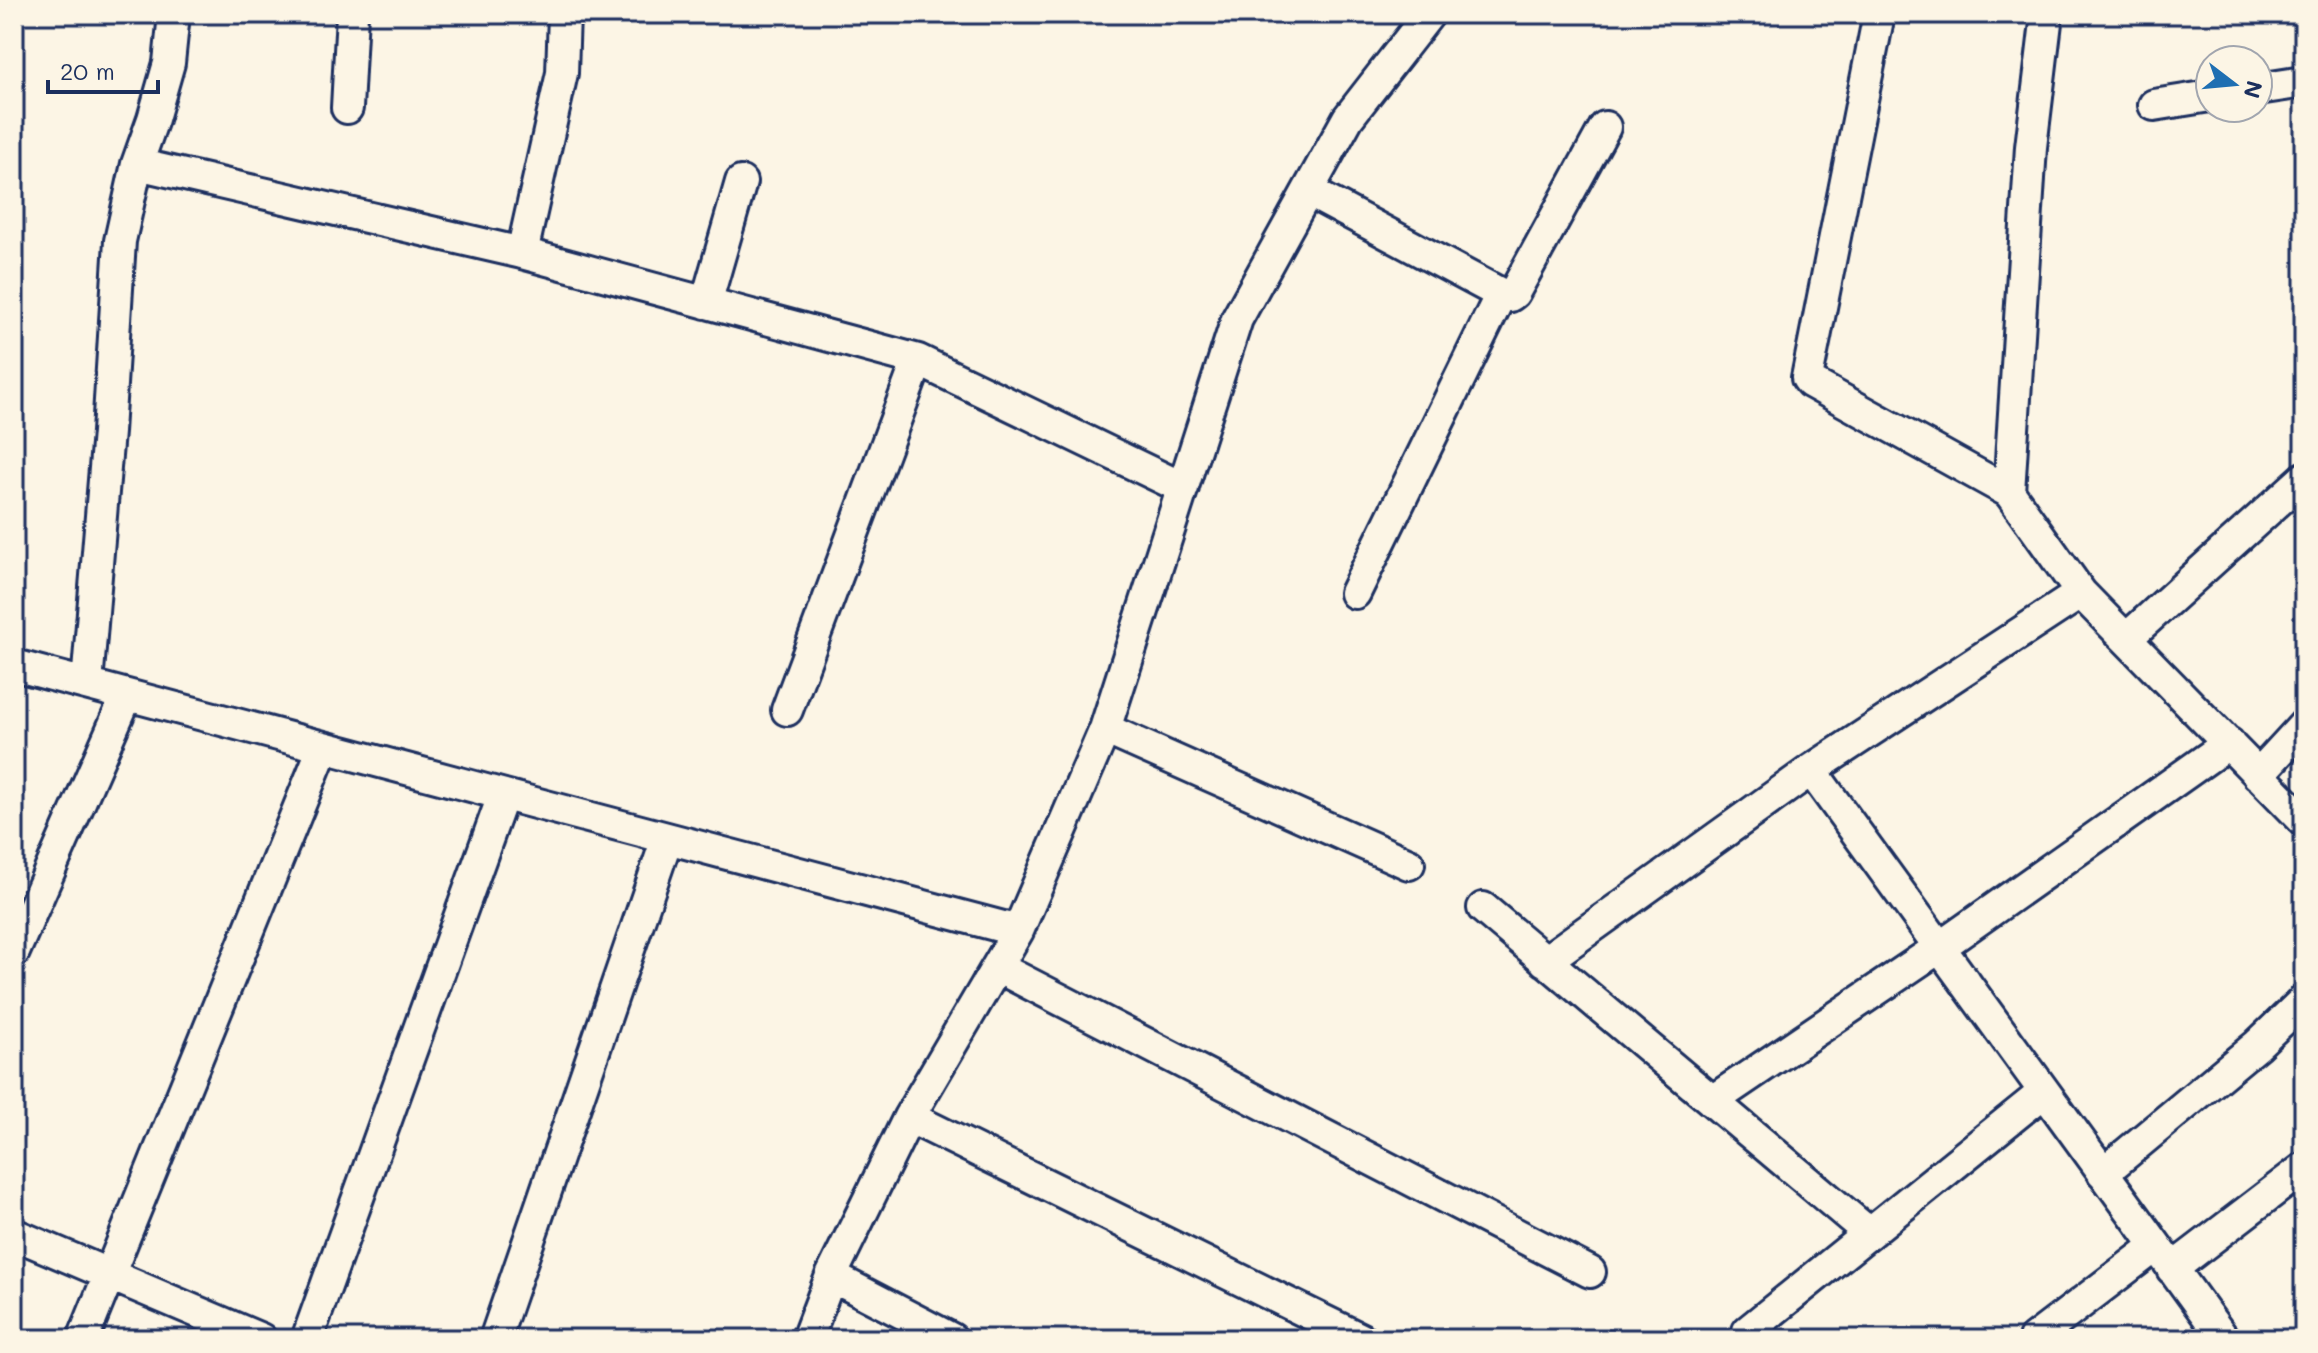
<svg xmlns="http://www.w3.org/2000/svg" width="2318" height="1353" font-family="Mali,sans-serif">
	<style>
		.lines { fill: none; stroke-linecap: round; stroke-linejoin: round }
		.minor-casing { stroke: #1b2f5e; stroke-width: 36 }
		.minor { stroke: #fcf5e5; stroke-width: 30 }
	</style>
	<rect width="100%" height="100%" fill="#fcf5e5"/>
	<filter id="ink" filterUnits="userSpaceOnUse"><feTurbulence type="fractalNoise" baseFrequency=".0125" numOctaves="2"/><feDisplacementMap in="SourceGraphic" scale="16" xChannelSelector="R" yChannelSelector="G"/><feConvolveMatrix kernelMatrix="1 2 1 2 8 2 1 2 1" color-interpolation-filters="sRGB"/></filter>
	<g filter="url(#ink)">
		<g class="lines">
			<defs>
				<path id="minor" d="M1879,14L1807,378L1810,382L2009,492L2081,593L2304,821
					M2258,89L2304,82
					M2154,105L2210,96
					M347,108L352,14
					M137,164L522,253L918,360L1183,488
					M1308,191L1501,294L1510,296L1514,293L1605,127
					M522,253L562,73L564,14
					M706,303L741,182
					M2009,492L2031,147L2047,14
					M1355,593L1501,294
					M2126,639L2304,478
					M14,665L1018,931
					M87,684L108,432L120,241L137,164L153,119L169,63L174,14
					M787,710L918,360
					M1105,729L1409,864
					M1811,770L2224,1339
					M2258,775L2304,725
					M1483,908L1869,1233
					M14,952L127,695
					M1545,961L1811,770L2081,593
					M997,967L1590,1272
					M1712,1101L1940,947L2229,743
					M909,1117L1361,1339
					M2103,1173L2257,1045L2304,1000
					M14,1234L261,1339
					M2172,1269L2304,1168
					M831,1276L952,1339
					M1748,1331L2044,1092
					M83,1339L323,748
					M307,1339L503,796
					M495,1339L667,839
					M807,1339L831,1276L909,1117L1018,931L1105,729L1237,319L1348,118L1429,14
					M2034,1339L2156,1246"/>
			</defs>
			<use href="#minor" class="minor-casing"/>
			<use href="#minor" class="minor"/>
		</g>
	</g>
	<rect width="2318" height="1353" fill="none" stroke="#fcf5e5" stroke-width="48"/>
	<rect x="24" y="24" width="2270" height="1305" fill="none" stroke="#1b2f5e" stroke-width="3" filter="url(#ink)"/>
	<g transform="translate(2234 84) rotate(106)"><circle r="38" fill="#fcf5e5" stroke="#a2a6af" stroke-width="2"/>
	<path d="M0-6L14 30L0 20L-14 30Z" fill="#1f6fb2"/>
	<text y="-12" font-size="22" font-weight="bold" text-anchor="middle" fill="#1b2f5e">N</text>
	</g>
	<path d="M48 80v12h110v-12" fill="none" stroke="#1b2f5e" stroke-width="4"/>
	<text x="60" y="80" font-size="24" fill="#1b2f5e" stroke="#fcf5e5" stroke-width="6" paint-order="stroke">20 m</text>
</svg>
